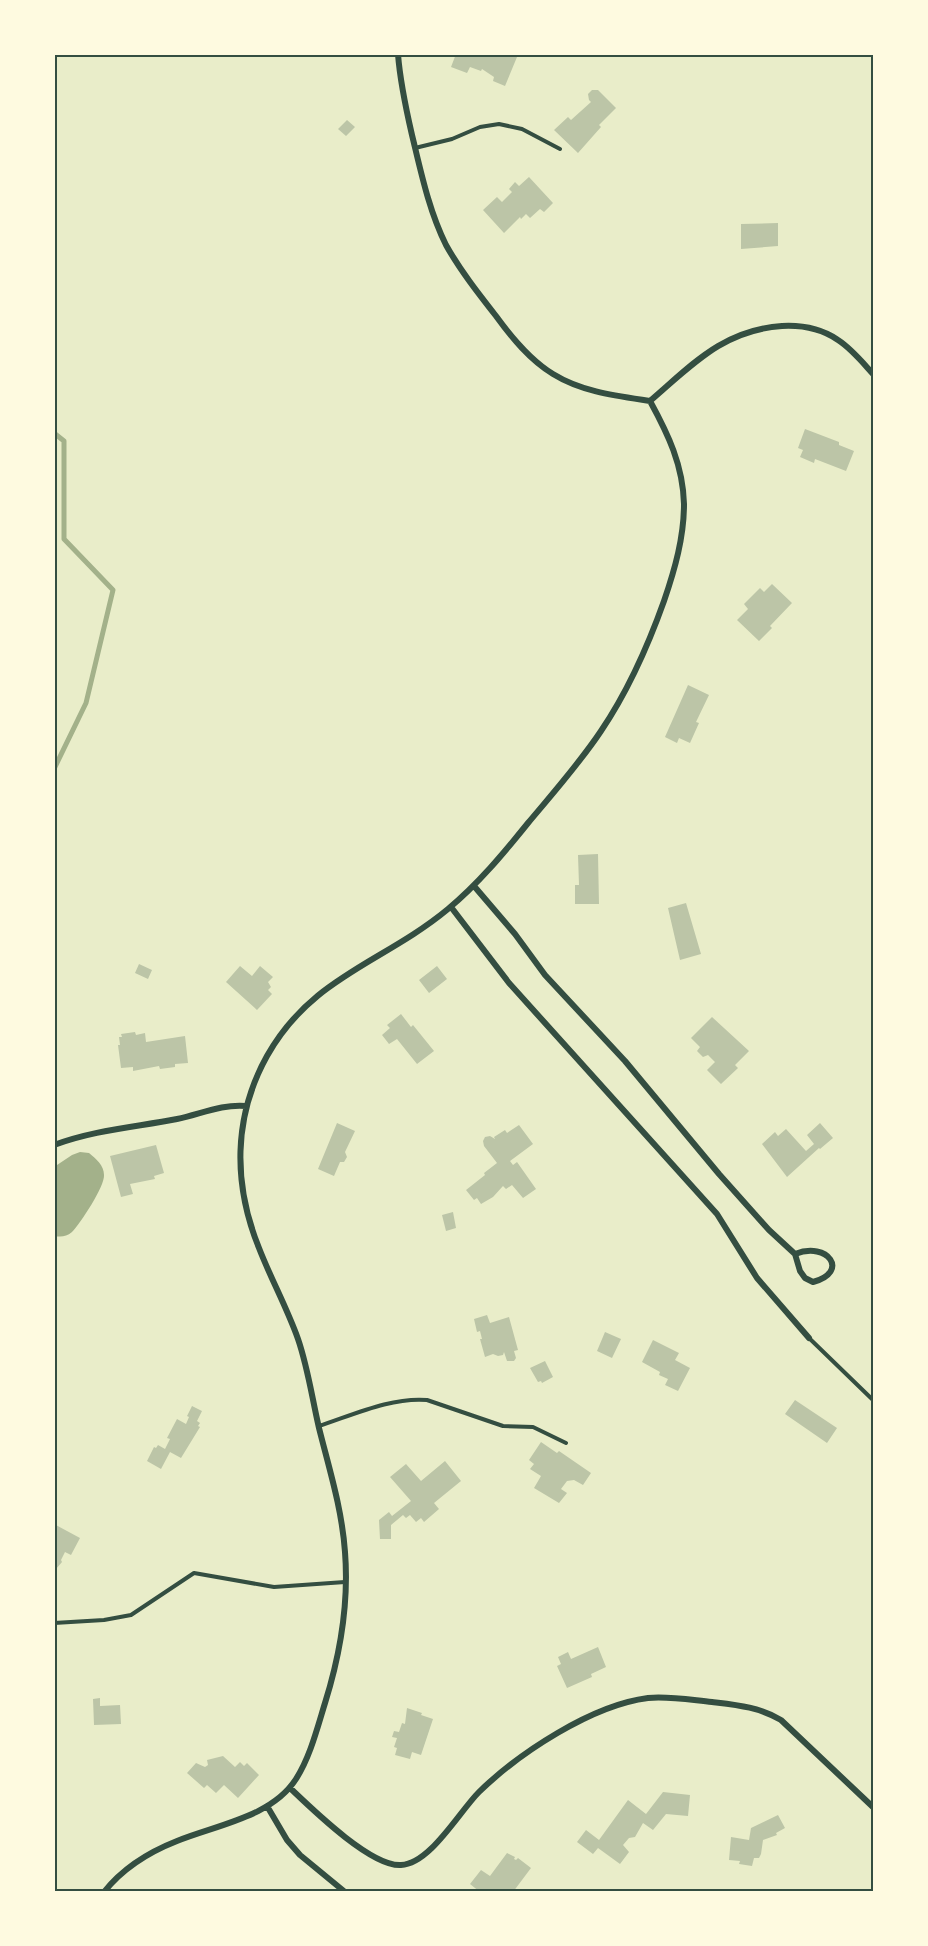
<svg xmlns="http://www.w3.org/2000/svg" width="928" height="1946" font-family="'Fira Sans Condensed',sans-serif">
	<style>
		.water { fill: #a3b18a }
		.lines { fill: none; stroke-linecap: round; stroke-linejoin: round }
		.stream { stroke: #a3b18a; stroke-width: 5 }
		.building { fill: #bcc5a7 }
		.service { stroke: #344e41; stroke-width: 4 }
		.minor { stroke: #344e41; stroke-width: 6 }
		.neatline { fill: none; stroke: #344e41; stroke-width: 2 }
	</style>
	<rect width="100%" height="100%" fill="#e9edc9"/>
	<path class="water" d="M80,1152L89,1153C96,1159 104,1165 104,1175C105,1186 80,1224 72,1232C66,1237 61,1237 54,1236V1167L72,1155Z"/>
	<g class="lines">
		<path class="stream" d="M54,433L64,441V539L113,590L86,703L54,769"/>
	</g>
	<path class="building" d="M456,54H508L517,57L505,86L493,81L494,77L482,69L481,71L470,67L467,73L451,67Z
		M592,90H598L616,108L599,125L601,127L578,153L554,130L568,117L571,120L591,102L589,100L588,94Z
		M347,120L355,127L346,136L338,129Z
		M529,177L553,203L544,212L540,209L530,218L526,214L521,219L520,217L504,233L483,210L497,197L502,202L512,192L509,189L515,182L519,186Z
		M778,223V246L741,249V224Z
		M805,429L839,442V445L854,451L846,471L815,459L814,463L800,457L803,450L798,448Z
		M772,584L792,603L770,626L772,628L759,641L737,620L748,609L744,604L760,588L764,592Z
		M688,685L709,695L696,722L699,723L690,743L679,738L677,743L665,737Z
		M598,854L599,904H575V885H579L578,855Z
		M686,903L701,954L680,960L668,908Z
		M139,964L152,970L148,979L135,973Z
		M240,966L252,976L260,966L273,977L268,982L271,987L268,990L272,994L257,1010L226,982Z
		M437,966L447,979L429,993L419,980Z
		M401,1014L411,1027L413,1025L434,1051L417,1064L397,1039L389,1044L382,1035L390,1028L387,1025Z
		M712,1017L749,1051L735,1065L738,1068L721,1084L707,1070L715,1062L708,1055L703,1057L697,1051L700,1047L691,1038Z
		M135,1032L136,1035L145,1033L146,1042L185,1036L188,1063L175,1064V1067L160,1069L159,1066L133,1071V1067L121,1068L118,1045H120L119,1037H122L121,1034Z
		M337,1123L355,1131L345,1152L347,1157L344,1162H340L334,1176L318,1169Z
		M820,1123L833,1138L820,1149L819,1148L787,1177L762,1144L775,1132L778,1136L786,1129L806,1151L814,1144L807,1135Z
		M519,1125L533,1144L510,1161L513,1165L517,1162L536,1189L523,1198L512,1185L506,1189L503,1186L493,1197L481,1204L477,1198L474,1200L466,1190L485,1175L484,1173L497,1163L484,1146L483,1141L485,1137L490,1136L495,1139L494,1137L505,1130L507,1133Z
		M156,1145L164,1173L154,1176L155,1179L130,1184L133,1194L121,1197L110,1156Z
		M453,1212L456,1228L446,1231L442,1215Z
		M487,1315L490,1323L509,1317L518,1350L514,1351L516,1358L514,1361H507L504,1352L503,1355L498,1356L493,1354L485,1357L480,1339H482L480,1331L477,1332L474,1319Z
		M605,1332L621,1339L612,1358L597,1351Z
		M653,1340L679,1353L675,1360L690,1368L678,1391L665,1385L668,1379L659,1375L660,1372L642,1362Z
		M545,1361L553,1377L542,1383L541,1381L538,1382L530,1368Z
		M795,1400L837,1428L827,1443L785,1414Z
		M192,1406L202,1411L197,1421L200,1423L198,1426L200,1427L181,1458L170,1452L161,1469L147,1461L154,1447L156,1448L158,1445L165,1449L170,1439L167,1438L177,1419L186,1424L189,1417L187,1416Z
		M541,1442L557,1453L559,1451L591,1473L583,1485L574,1480L567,1481L561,1489L567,1493L559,1503L534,1488L541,1476L530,1469L534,1464L529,1460Z
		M445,1461L461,1481L434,1503L439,1509L424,1522L421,1518L416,1522L410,1515L406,1518L403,1515L391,1525V1539H380L379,1520L389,1512L392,1516L411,1501L390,1477L406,1464L421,1481Z
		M54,1524L80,1538L71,1555L65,1552L61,1560L62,1562L56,1569L54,1568Z
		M598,1647L606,1667L591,1674L592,1677L567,1688L557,1666L561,1664L558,1657L568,1652L571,1659Z
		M100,1698V1706L120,1705L121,1724L94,1725L93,1699Z
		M407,1708L422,1713L421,1715L433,1719L421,1755L412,1752L410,1759L395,1755L397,1748L394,1747L397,1738L392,1737L394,1731L399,1732L402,1723L405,1724Z
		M223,1756L235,1767L240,1762L244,1766L247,1763L259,1775L238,1798L224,1785L216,1793L207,1785L204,1788L187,1773L196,1763L205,1767L208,1765L207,1760Z
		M663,1792L690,1795L688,1816L666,1814L653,1830L643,1823L635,1837L629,1838L623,1845L629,1852L620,1864L598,1848L593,1854L577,1842L586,1830L599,1840L628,1800L646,1814Z
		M778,1815L785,1828L776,1833L777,1835L763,1840L761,1854L759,1858H754L752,1866L739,1864L740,1861L729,1860L731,1837L749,1840L751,1828Z
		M507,1853L515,1857L514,1859L516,1860L518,1858L531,1868L513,1892H480L470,1884L481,1870L490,1876Z"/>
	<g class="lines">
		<path class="service" d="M415,148L452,139L480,127L499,124L522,129L560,149
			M809,1338L874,1401
			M319,1426C353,1415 391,1397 427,1400L503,1426L533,1427L566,1443
			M54,1623L104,1620L131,1615L194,1573L274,1587L345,1582"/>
		<path class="minor" d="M398,54C400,81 406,109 412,135C421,172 429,211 446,245C460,270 478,293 496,316C512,338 530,360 553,374C582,392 617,396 650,401C692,365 723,330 782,326C801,325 822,329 838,340C852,349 863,363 874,375
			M474,886L515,934L545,975L625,1061L719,1174L769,1230L795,1254L800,1271L805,1278L813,1282C850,1272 828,1241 795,1254
			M451,907L509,983L717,1214L757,1278L809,1338
			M54,1145C94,1130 136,1127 177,1119C201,1114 221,1104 246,1106
			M290,1788C311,1808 371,1867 401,1865C430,1864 459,1812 479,1792C519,1753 592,1705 648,1698C669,1696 691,1700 712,1702C737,1705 759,1707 781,1720L874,1808
			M267,1806L287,1840L300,1855L345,1892
			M104,1892C123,1868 149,1852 177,1841C216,1825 272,1817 296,1779C310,1757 317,1729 325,1703C340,1655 349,1603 345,1552C342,1509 329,1468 319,1428C312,1398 308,1368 298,1339C287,1308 271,1279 259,1248C233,1184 233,1117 267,1056C312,976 383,963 448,909C478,884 503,854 528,823C553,793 579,764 601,731C628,691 648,646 664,601C675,569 684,537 684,504C683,465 668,434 650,401"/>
	</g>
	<rect width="928" height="1946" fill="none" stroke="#fefae0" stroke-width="111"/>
	<rect x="56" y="56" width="816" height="1834" class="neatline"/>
</svg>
